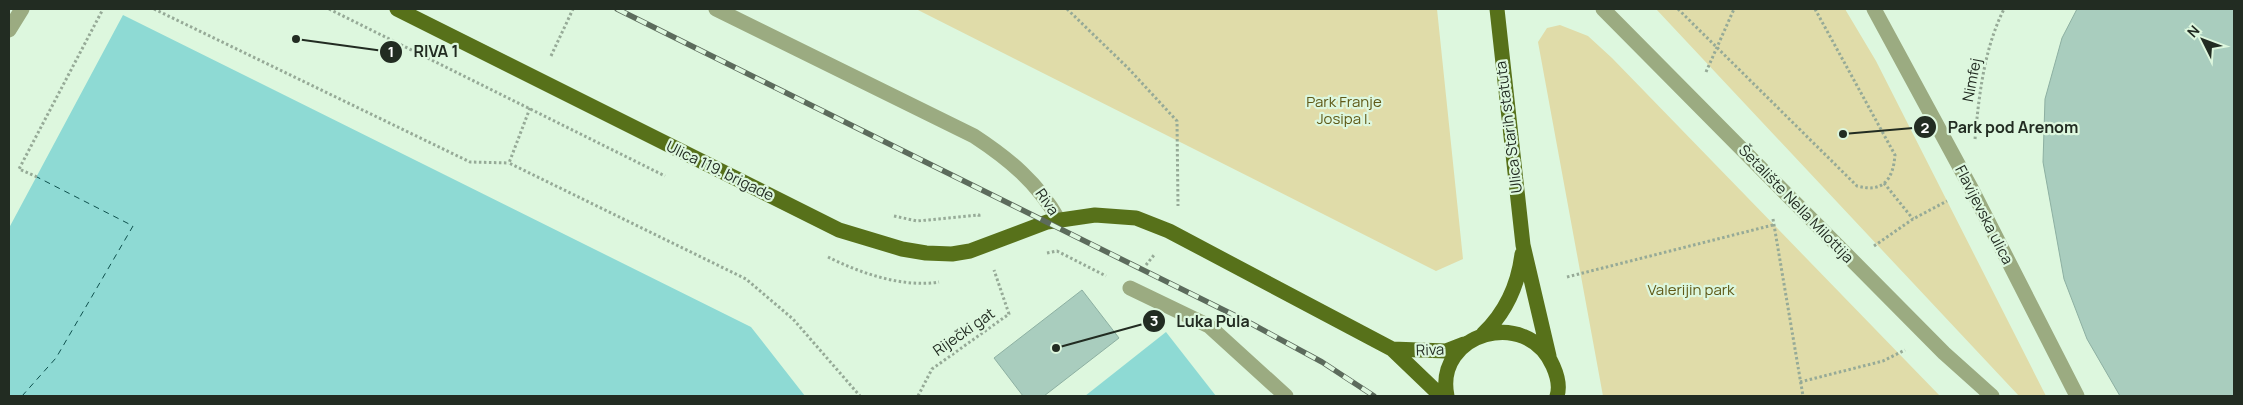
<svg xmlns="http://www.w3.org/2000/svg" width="2243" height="405" font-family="Manrope,sans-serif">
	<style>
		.green { fill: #e0dca9 }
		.water { fill: #8edad4 }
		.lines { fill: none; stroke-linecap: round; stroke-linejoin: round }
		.ferry { stroke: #0f514e; stroke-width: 1; stroke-dasharray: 6 5; stroke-linecap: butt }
		.building { fill: #a9cdbe; stroke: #8db0a2 }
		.path { stroke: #96aa97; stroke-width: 3; stroke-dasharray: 2.5 2.5; stroke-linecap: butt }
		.minor { stroke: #9bab81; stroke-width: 15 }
		.major { stroke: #57711a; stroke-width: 15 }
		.rail-casing { stroke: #5c6b5c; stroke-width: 5.5 }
		.rail { stroke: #ddf7de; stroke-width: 4; stroke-dasharray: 11; stroke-linecap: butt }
		.labels { text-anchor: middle; stroke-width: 4.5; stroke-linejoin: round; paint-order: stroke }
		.street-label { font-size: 15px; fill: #222c22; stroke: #ddf7de }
		.park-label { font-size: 15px; fill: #5f5917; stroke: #ddf7de }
		.leader { fill: none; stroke: #222c22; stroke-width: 2 }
		.callout-dot { fill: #222c22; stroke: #ddf7de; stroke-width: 2 }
		.mark-label { font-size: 15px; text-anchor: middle; font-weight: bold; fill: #fff }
		.callout-label { font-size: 16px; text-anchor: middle; font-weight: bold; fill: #222c22; stroke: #ddf7de; stroke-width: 4.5; stroke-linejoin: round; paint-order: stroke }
	</style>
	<rect width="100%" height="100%" fill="#ddf7de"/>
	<path class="green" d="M916,9H1437L1463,259L1436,271Z
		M1656,9H1845L1876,61L2046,396H2019Z
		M1560,25L1588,36L1612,58L1940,396H1603L1538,42L1547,28Z"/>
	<path class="water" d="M123,15L751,327L805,396H9V228Z
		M1166,332L1216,396H1085Z"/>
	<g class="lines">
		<path class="ferry" d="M22,396L56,358L133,226L37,177"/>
	</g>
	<path class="building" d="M2077,9H2234V396H2120L2087,339L2064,279L2043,162L2045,99L2062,38Z
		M1082,290L1119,338L1044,396H1023L994,358Z"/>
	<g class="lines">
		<path class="path" d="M154,9L470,162L509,163
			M329,9L665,176
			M1067,9L1128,68L1177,121L1178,206
			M1678,9L1857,186C1883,193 1893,180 1895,155L1815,9
			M551,56L573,9
			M1706,72L1734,9
			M530,108L509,163L746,279L793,319L860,396
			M1975,139C1979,95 1984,49 2004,9
			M37,177L19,169L103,9
			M1884,183L1913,219
			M894,216L917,221L979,215V218
			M1773,219L1803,396
			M1874,246L1913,219L1947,201
			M1047,253L1057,251L1106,276
			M828,257C860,273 903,288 939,282
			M1146,265L1154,255
			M1567,277L1773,225
			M1800,382L1883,361L1905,350
			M918,396L932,369L1009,314L994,270"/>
		<path class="minor" d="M716,9L974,136C1009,159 1038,183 1058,219
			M1603,9L1944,353L1992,396
			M1874,9L1971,188L2077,396
			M9,30L22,9
			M1130,288L1209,326L1286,396"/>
		<path class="major" d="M397,9L839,230L902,249L926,253L952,254L970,251L1047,222L1095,215L1136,218L1169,231L1392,349L1441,396
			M1497,9L1523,245L1549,356
			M1483,334C1506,312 1518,286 1522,254
			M1392,349L1446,351L1464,344
			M1447,396C1434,333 1527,306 1553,366C1557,375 1560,387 1557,396"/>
		<defs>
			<path id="rail" d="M617,9L1252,324L1322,362L1374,396"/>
		</defs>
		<use href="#rail" class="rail-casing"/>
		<use href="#rail" class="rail"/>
	</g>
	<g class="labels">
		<g class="street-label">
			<text transform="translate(1972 80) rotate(-79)" y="5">Nimfej</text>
			<text transform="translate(1509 127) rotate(-97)" y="5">Ulica Starih statuta</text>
			<text transform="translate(720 171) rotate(26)" y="5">Ulica 119. brigade</text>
			<text transform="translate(1047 202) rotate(55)" y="5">Riva</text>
			<text transform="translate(1796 204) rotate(46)" y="5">Šetalište Nella Milottija</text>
			<text transform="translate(1984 215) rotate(63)" y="5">Flavijevska ulica</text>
			<text transform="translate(964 332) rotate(-35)" y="5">Riječki gat</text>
			<text transform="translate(1430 350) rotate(-2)" y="5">Riva</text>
		</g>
		<g class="park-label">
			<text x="1344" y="107">Park Franje<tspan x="1344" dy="17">Josipa I.</tspan></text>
			<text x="1691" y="295">Valerijin park</text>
		</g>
	</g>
	<path class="leader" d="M296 39L391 52M1843 134L1925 127M1056 348L1154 321"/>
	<g class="callout-dot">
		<circle cx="296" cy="39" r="5"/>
		<circle cx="1843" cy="134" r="5"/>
		<circle cx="1056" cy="348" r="5"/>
		<circle cx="391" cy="52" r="12"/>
		<circle cx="1925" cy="127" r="12"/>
		<circle cx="1154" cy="321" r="12"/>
	</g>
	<g class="mark-label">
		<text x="391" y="57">1</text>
		<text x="1925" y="133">2</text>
		<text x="1154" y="326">3</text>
	</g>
	<g class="callout-label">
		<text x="436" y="57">RIVA 1</text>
		<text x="2013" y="133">Park pod Arenom</text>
		<text x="1213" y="327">Luka Pula</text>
	</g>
	<rect width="2243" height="405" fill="none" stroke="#222c22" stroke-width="20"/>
	<g transform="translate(2203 40) rotate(312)" stroke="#ddf7de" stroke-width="4" paint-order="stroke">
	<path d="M0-4L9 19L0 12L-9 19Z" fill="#222c22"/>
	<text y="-8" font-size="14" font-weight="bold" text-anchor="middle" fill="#222c22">N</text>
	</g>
</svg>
